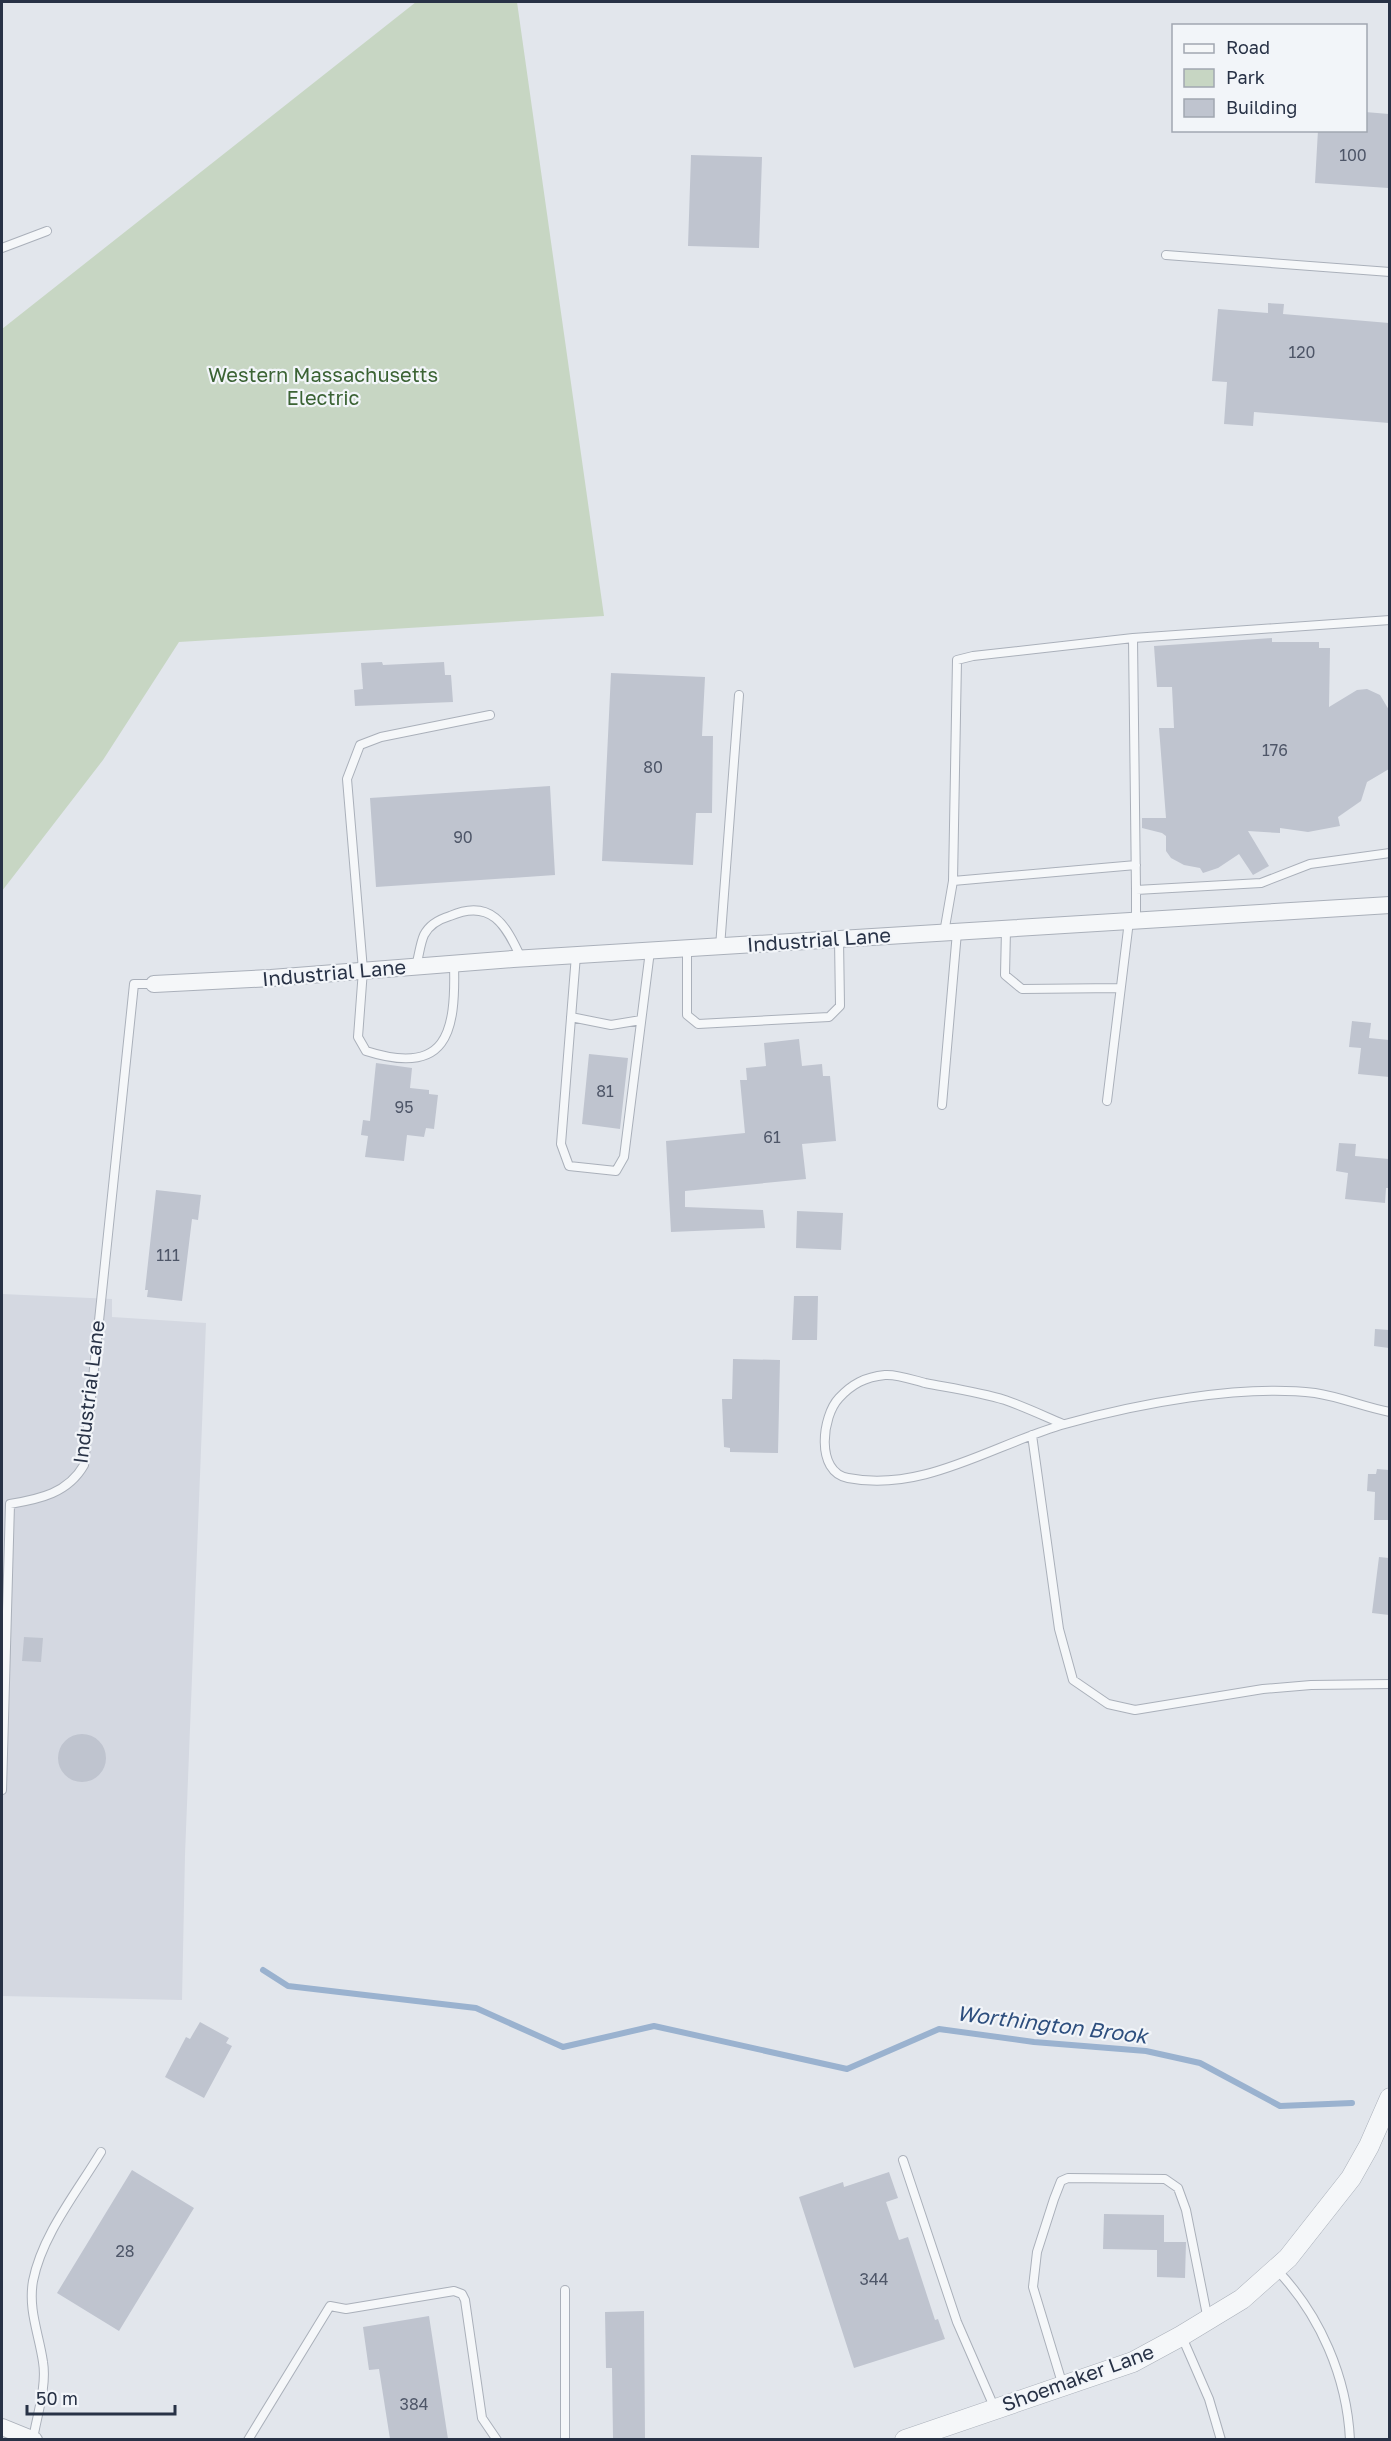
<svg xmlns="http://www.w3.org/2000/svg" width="1391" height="2441" font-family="'Golos Text',sans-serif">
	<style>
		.built { fill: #d4d8e1 }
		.green { fill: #c7d6c3 }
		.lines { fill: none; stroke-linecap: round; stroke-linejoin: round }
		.stream { stroke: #9ab2cf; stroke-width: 6 }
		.building { fill: #bfc4cf }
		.service-casing { stroke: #aab0ba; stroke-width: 10 }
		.minor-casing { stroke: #aab0ba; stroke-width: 18 }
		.tertiary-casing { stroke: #aab0ba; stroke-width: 21 }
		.service { stroke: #f5f7f9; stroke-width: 8 }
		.minor { stroke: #f5f7f9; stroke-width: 16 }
		.tertiary { stroke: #f5f7f9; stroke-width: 20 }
		.labels { text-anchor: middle; stroke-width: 4.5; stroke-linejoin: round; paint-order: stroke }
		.number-label { font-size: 16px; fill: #4e5668 }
		.park-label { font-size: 20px; fill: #3b6334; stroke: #f2f5f9 }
		.street-label { font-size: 20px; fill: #283246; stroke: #f2f5f9 }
		.water-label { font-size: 21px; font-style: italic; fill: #2e4f7e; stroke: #f2f5f9 }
	</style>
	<rect width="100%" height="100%" fill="#e2e6ec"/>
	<path class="built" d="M2,1294L112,1299V1317L206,1323L185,1855L182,2000L2,1996Z"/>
	<path class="green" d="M416,2H517L604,616L179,642L103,760L2,891V329Z"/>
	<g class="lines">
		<path class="stream" d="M263,1970L288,1986L476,2008L563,2047L654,2026L847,2069L939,2029L1034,2042L1146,2051L1200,2063L1280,2106L1352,2103"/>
	</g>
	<path class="building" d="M1365,112L1389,114L1388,188L1315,183L1318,130H1365Z
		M691,155L762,157L759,248L688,246Z
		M1268,303L1284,304L1283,314L1389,323V423L1254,412L1253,426L1224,424L1227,382L1212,381L1218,309L1268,313Z
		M1272,638V642H1319V648H1330L1329,707L1357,690L1367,689L1380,695L1389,710V769L1367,782L1361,801L1338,817L1340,826L1308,832L1280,828V833L1248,831L1269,866L1253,875L1239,854L1218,868L1203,873L1200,868L1184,865L1171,858L1166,851V836L1162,833L1142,828V818H1166L1159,728H1174L1172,687H1157L1154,646Z
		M382,662L383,665L444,662L445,675H451L453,702L355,706L354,690L363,689L361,663Z
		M611,673L705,677L702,736H713L712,813H696L693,865L602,861Z
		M550,786L555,875L376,887L370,798Z
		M1352,1021L1371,1023L1369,1038L1389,1040V1077L1358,1074L1361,1048L1349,1047Z
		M799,1039L802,1066L822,1064L823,1076H830L836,1141L802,1144L806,1179L685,1191V1207L763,1210L765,1228L671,1232L666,1141L745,1133L740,1080H747L746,1068L766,1066L764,1043Z
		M589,1054L628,1058L620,1129L582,1124Z
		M376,1063L412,1068L410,1088L429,1090V1094L438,1095L434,1129L426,1128L424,1137L407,1135L404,1161L365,1157L368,1136L361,1135L363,1120L370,1121Z
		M1339,1143L1356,1144L1355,1156L1389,1159V1188H1386L1385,1203L1345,1199L1348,1173L1336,1171Z
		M156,1190L201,1195L198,1220L192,1219L182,1301L147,1297L148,1290H145Z
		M797,1211L843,1213L841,1250L796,1248Z
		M794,1296H818L817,1340H792Z
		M1375,1329L1389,1330V1348L1374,1346Z
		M733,1359L780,1360L778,1453L730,1452V1448L724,1447L722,1399H732Z
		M1377,1469L1389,1470V1520H1374L1375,1492L1367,1491L1368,1474H1376Z
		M1379,1557L1389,1558V1615L1372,1613Z
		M24,1637L43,1638L41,1662L22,1661Z
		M58 1758a24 24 0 1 1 48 0a24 24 0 1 1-48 0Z
		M200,2022L229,2038L226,2043L232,2046L204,2098L165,2077L186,2037L190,2039Z
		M132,2170L194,2208L119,2331L57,2293Z
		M889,2172L898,2198L886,2202L899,2240L908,2237L935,2320L938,2319L945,2339L854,2368L799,2197L843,2182L844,2187Z
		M1104,2214L1164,2215V2242H1186L1185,2278L1157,2277V2250L1103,2249Z
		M644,2311L645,2438H613L612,2368H606L605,2312Z
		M429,2316L448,2439H390L379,2369L369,2370L363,2327Z"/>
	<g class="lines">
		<defs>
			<path id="service" d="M2,248L47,231
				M1166,255L1390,272
				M1133,638L1390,620
				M953,881L1136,865
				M1136,921V890L1261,883L1310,864L1390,853
				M1006,929L1005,975L1022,989L1120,988
				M944,933L953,881L957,660L973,656L1133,638L1136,890
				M720,947L739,695
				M687,949V1015L698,1024L829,1017L840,1006L839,939
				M576,955L561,1144L569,1166L616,1171L624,1157L650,951
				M454,964C456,1033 447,1077 366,1051L358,1037L363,970L347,779L360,745L381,737L490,715
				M416,966C419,956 420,944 424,935C429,925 440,919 450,916C491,898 506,925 521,958
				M571,1017L611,1025L641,1020
				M1107,1101L1129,921
				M942,1105L957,932
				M1063,1424C1044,1416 1025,1407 1005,1400C979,1392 951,1388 925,1383C913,1380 897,1374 885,1375C865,1377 852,1384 839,1398C822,1416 815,1472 848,1478C924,1493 994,1444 1065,1424C1136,1404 1241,1384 1315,1393C1341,1397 1364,1407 1390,1412
				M1032,1435L1059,1629L1073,1680L1108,1704L1135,1710L1263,1689L1311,1685L1390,1684
				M2,1790L10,1504C40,1499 68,1493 84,1465L134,984H154
				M903,2160L957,2322L995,2409
				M1277,2270C1320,2315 1347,2377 1350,2440
				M565,2290V2440
				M1182,2337L1209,2399L1221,2440
				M1063,2386L1033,2287L1037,2252L1054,2199L1061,2181L1068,2178L1165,2179L1178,2188L1186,2210L1208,2320
				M33,2439C37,2415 47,2386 43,2362C39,2334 28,2310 33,2281C42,2235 77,2192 101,2152
				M248,2440L330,2306L346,2309L454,2291L462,2294L465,2300L482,2418L497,2440"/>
			<path id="minor" d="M154,984L271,978L513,959L1390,905
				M2,2427L34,2440"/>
			<path id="tertiary" d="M905,2440L1133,2362L1181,2336L1242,2299L1288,2258L1351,2178L1369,2146L1390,2098"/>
		</defs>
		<use href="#service" class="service-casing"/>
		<use href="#minor" class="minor-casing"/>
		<use href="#tertiary" class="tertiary-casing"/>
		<use href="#service" class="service"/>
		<use href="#minor" class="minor"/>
		<use href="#tertiary" class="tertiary"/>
	</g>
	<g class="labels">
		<g class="number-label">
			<text x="1353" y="161">100</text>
			<text x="1302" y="358">120</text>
			<text x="1275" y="756">176</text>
			<text x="653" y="773">80</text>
			<text x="463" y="843">90</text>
			<text x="605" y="1097">81</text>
			<text x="404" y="1113">95</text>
			<text x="772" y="1143">61</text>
			<text x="168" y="1261">111</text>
			<text x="125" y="2257">28</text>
			<text x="874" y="2285">344</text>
			<text x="414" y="2410">384</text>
		</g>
		<g class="park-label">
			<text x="323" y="382">Western Massachusetts<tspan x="323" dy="23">Electric</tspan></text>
		</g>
		<g class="street-label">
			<text transform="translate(819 940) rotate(-4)" y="7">Industrial Lane</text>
			<text transform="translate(334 973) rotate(-5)" y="7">Industrial Lane</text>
			<text transform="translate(89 1392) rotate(-83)" y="7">Industrial Lane</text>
			<text transform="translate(1078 2378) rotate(-20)" y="7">Shoemaker Lane</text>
		</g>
		<g class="water-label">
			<text transform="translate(1052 2025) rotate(7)" y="7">Worthington Brook</text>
		</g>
	</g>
	<rect width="1391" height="2441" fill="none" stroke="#283246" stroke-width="6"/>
	<rect x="1172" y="24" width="195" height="108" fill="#f2f5f9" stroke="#a1a7b1" stroke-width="1.5"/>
	<rect x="1184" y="44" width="30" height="9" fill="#f5f7f9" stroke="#a1a7b1" stroke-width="1.5"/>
	<text x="1226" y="54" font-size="18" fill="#283246">Road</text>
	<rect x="1184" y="69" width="30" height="18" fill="#c7d6c3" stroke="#a1a7b1" stroke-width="1.5"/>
	<text x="1226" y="84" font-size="18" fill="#283246">Park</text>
	<rect x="1184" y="99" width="30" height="18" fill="#bfc4cf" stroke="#a1a7b1" stroke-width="1.5"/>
	<text x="1226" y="114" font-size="18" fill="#283246">Building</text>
	<path d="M27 2405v9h148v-9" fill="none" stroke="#283246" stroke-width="3"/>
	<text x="36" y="2405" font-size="18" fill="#283246" stroke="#f2f5f9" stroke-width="4.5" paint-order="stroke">50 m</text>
</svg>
